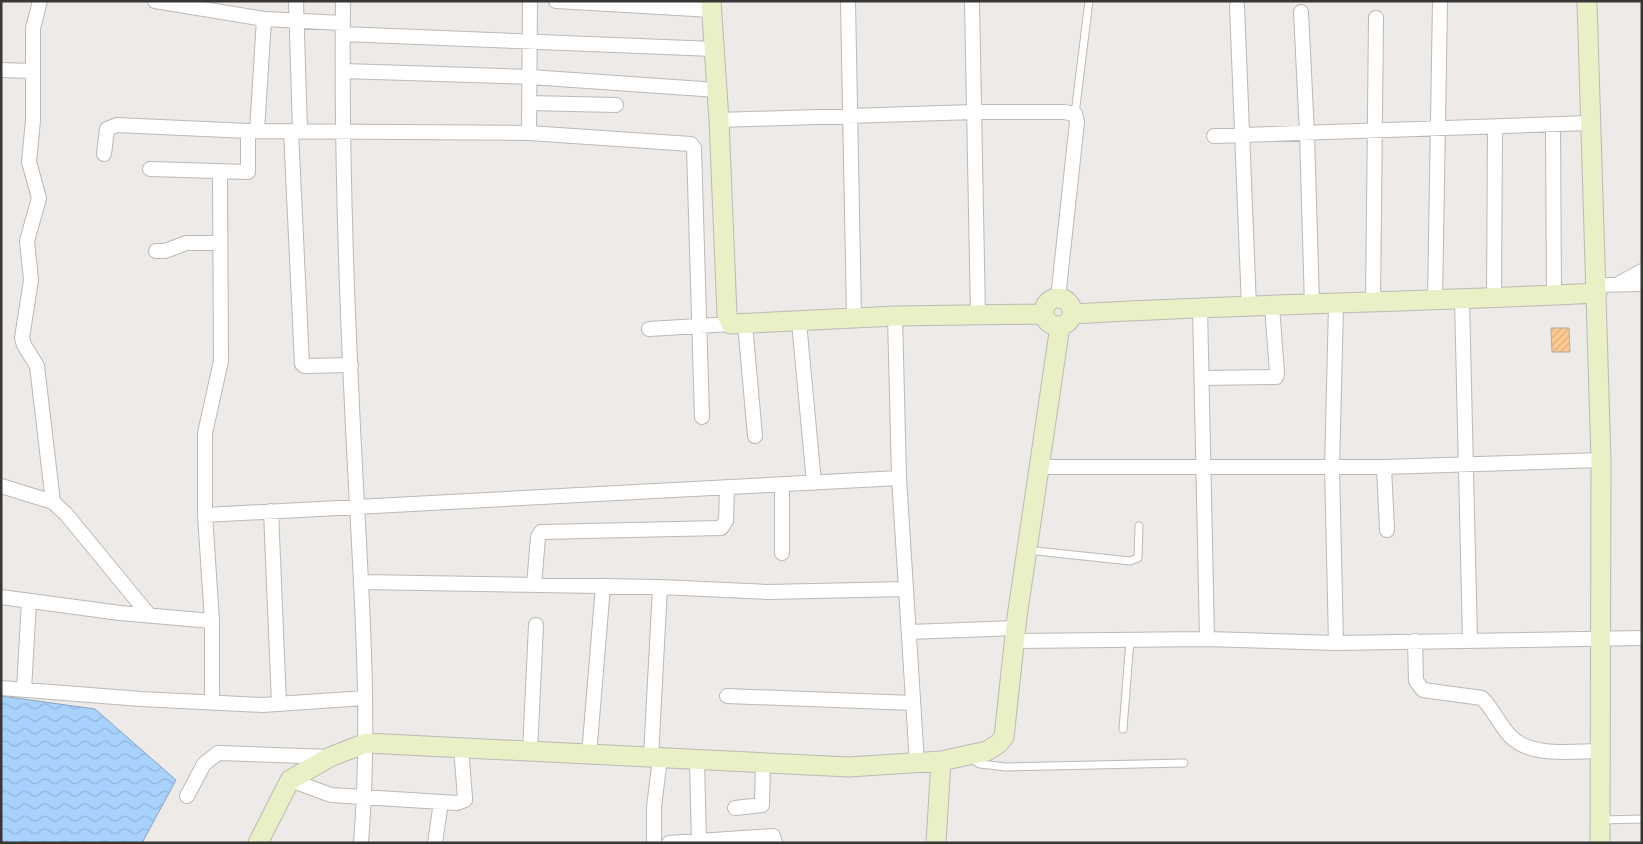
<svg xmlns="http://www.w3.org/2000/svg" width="1643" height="844" font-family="'Libre Baskerville',serif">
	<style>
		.water { fill: url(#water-waves); stroke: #87a4c1 }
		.building { fill: url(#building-hatch); stroke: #afaca9 }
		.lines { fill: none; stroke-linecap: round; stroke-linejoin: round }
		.lane-casing { stroke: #bcb9b6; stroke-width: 9 }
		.street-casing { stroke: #bcb9b6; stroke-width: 16 }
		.secondary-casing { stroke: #bcb9b6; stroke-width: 21 }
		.lane { stroke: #fff; stroke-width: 7 }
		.street { stroke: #fff; stroke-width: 14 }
		.secondary { stroke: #eaf0c6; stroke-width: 19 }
	</style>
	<defs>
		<pattern id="water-waves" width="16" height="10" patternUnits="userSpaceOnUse" patternTransform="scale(1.25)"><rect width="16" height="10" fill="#a8d2fd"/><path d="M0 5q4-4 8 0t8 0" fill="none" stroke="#91b5d9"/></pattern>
		<pattern id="building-hatch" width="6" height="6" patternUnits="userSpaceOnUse" patternTransform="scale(1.25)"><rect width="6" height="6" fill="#feca92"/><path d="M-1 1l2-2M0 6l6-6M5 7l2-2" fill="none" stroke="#daae7e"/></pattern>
	</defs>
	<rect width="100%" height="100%" fill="#edeae7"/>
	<path class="water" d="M1,696L95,709L176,780L142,843H1Z"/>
	<path class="building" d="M1551,328H1569L1570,352H1552Z"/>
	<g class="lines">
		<defs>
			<path id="lane" d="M1075,114L1089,1
				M1027,550L1130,561L1138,558L1139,526
				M1123,729L1130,640
				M971,759L980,764L1006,767L1184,763
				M1602,820L1642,819"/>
			<path id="street" d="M40,1L33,28V120L29,162L39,198L27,241L31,280L22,338L24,345L37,366L53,502
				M155,1L264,19L343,23
				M296,1L300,131
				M343,1C341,169 348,337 357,505C363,617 370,730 361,843
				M556,1L712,10
				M848,1L854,317
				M972,1L978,316
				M1237,6L1249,307
				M1301,12L1307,134L1312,305
				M343,34L714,49
				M1,70L32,71
				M343,71L530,77L717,90
				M529,103L616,105
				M719,120L974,112H1064L1075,114L1077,122L1058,298
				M1553,125L1554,295
				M257,131L264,19
				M291,131L302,364L305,366L351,365
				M529,133L530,1
				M1214,136L1589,123
				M104,154L107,129L117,125L248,131L529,133L691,144L694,148L702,417
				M150,169L248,172V131
				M156,251H165L186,243H220
				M1620,283L1642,271
				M1597,285L1642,284
				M1494,298L1495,127
				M1462,300L1470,640
				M1435,301L1440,1
				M1373,304L1376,18
				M1200,307L1207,639
				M895,316L899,478L917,763
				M799,322L814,483
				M745,324L755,436
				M649,329L731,324
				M1203,378L1276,377L1277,373L1272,306
				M1041,467H1384L1601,460
				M1384,467L1387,530
				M782,485V553
				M1,486L53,502L66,514L149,615
				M271,511L279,704
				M205,515L899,478
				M362,582L660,587L767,592L906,589
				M534,585L538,537L541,532L721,528L726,521L727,488
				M1,597L120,613L212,621
				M909,632L1016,628
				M1014,641L1207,639L1336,643L1642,638
				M1415,641L1416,681L1423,690L1482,698C1493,709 1499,724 1510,736C1531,758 1573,751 1601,751
				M1336,643L1332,467L1336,305
				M1,688L141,699L262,705L365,698
				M24,690L29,601
				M727,696L913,703
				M212,702V621L205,515V433L221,361L220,173
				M530,751L536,625
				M589,755L603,586
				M651,757L660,587
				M697,760L699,842
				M290,780L331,795L457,803L465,800V797L461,748
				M187,796L204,764L218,753L330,757
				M735,808L762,805L763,763
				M435,843L441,802
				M654,843V807L660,758
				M669,843L773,836L775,843"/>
			<path id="secondary" d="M711,1L719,120L727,315L731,324L895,316L1044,314
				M1587,1L1601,460L1600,843
				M1044 312a14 14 0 1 1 28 0a14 14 0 1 1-28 0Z
				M1072,314C1247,304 1422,302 1597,293
				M258,843L290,780L330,757L366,743L849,767L941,761L987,751L998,744L1004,737L1017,617L1060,326
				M936,843L941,761"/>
		</defs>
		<use href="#lane" class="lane-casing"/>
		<use href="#street" class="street-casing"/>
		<use href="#secondary" class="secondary-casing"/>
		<use href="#lane" class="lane"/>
		<use href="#street" class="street"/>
		<use href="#secondary" class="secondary"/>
	</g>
	<rect width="1643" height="844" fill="none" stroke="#393736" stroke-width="5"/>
</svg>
